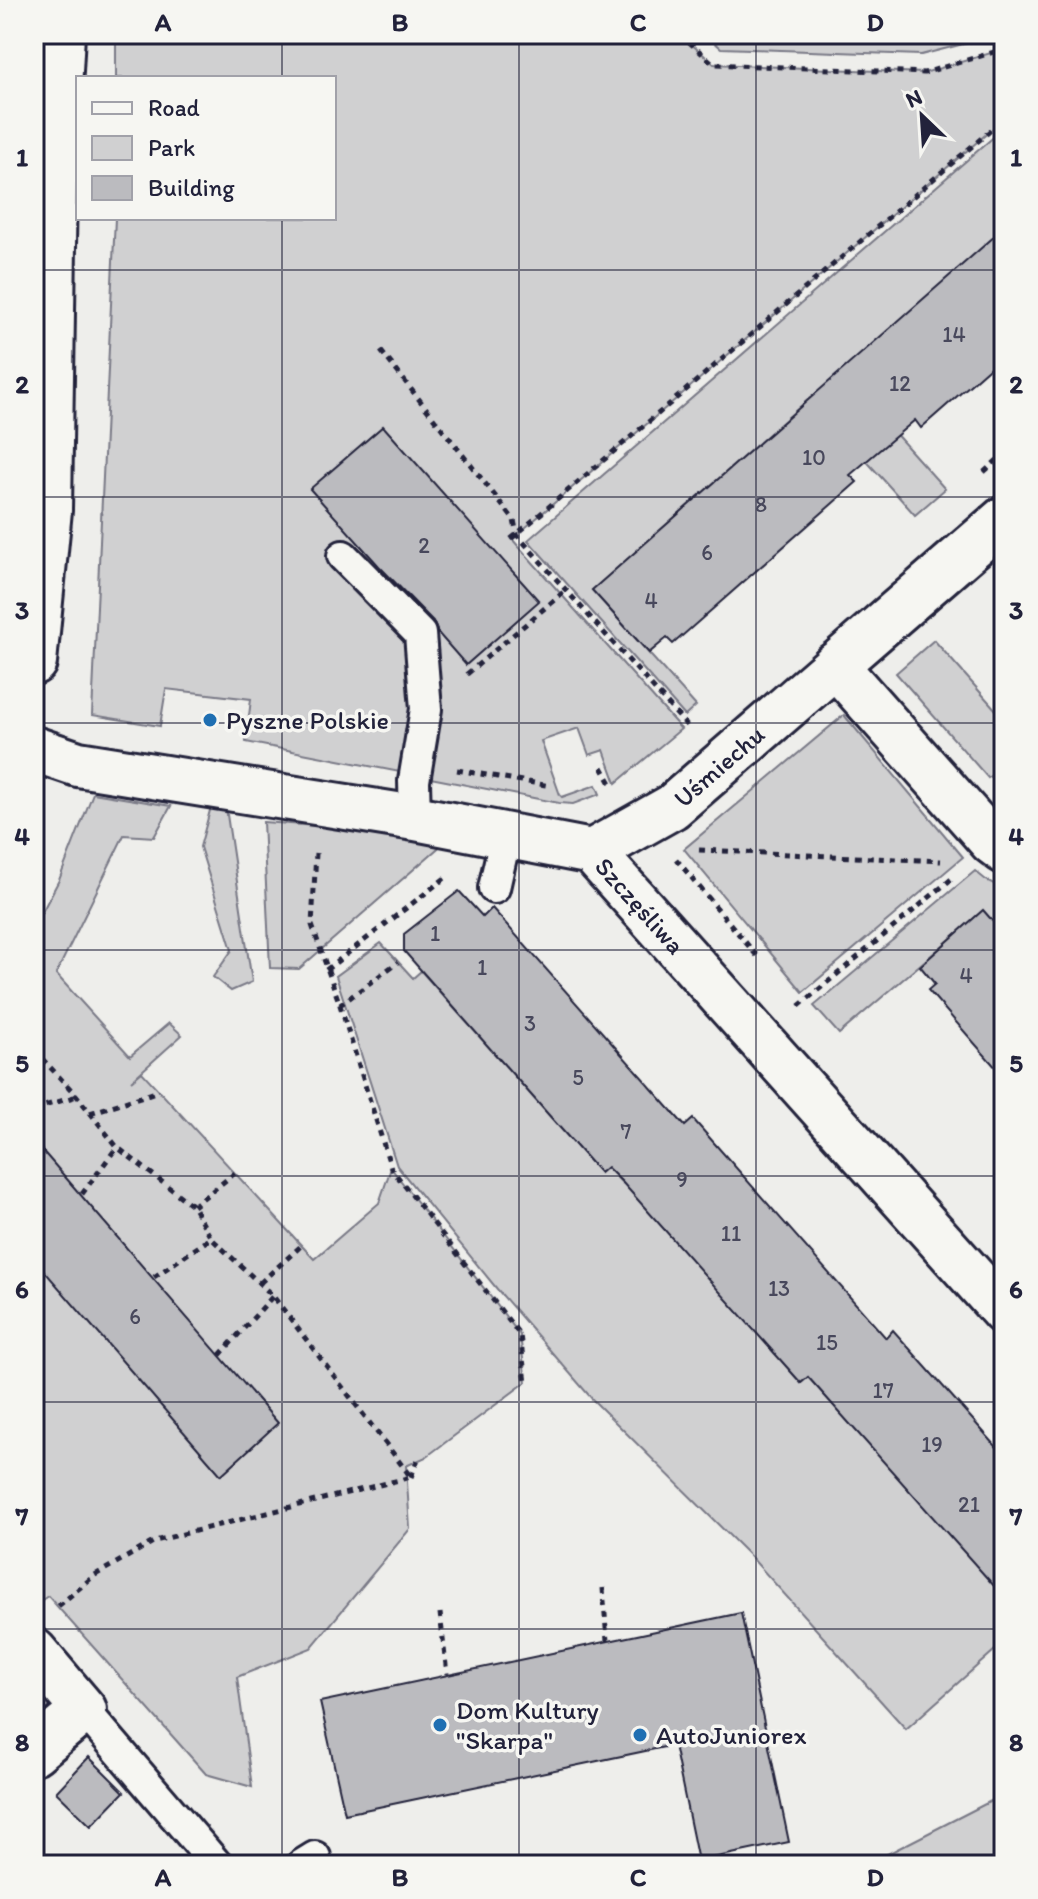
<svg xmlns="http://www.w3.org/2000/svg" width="1038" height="1899" font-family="Itim,sans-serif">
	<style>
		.green { fill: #d0d0d1; stroke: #797986; stroke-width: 2 }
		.building { fill: #bbbbbf; stroke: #22223b; stroke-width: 2 }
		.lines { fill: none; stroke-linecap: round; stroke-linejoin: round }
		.service-casing { stroke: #22223b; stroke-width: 36 }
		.minor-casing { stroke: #22223b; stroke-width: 50 }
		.path { stroke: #22223b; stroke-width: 5; stroke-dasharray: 6 6; stroke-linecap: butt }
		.service { stroke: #f6f6f2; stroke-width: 30 }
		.minor { stroke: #f6f6f2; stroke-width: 44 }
		.grid { fill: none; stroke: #22223b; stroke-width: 2; stroke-opacity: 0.55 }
		.poi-dot { fill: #1f6fb2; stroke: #f6f6f2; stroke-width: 3 }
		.labels { text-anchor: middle; stroke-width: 7; stroke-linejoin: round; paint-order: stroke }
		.number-label { font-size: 22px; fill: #48485c }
		.poi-label { font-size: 26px; fill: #22223b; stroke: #f6f6f2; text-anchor: start }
		.street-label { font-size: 26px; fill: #22223b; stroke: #f6f6f2 }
		.neatline { fill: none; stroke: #22223b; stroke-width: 3 }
		.grid-label { font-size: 26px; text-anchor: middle; font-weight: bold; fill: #22223b }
	</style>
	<rect width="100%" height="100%" fill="#eeeeeb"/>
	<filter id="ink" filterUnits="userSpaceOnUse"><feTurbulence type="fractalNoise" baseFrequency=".0125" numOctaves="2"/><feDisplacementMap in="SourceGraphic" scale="16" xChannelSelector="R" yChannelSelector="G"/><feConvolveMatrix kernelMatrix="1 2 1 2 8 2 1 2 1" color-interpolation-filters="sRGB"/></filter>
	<g filter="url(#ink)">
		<path class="green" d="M116,34H680L714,64L924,73L1004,49V119L512,539L681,729L616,783L604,750L589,755L579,728L541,741L560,795L562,797L596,785L600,794L573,804L559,803L246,742L251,699L166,689L160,726L92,715L115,218H334V78H116Z
			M705,34H1002L921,55L721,48Z
			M1004,128V242L841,373L945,489L915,515L810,398L592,590L696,706L685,716L528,540Z
			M934,640L1004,719V764L988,778L896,673Z
			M844,715L963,857L803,992L684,849Z
			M93,793L171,806L154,837L124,835L56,974L130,1056L169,1023L182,1035L131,1081L142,1072L314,1259L379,1203L391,1168L520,1335L526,1382L426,1457L406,1466L410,1529L311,1648L237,1677L252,1787L206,1774L48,1596L34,1605V927L59,880Z
			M212,803L226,808L252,982L231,991L213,977L232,950L200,847Z
			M263,822L452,836L299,969L270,968Z
			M975,871L986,880L1004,889V934L983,911L839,1034L814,1006Z
			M381,943L413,978L421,971L600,1173L607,1167L622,1183L629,1176L639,1200L801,1383L808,1377L1004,1593V1642L906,1729L751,1557L593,1400L497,1289L397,1166L336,976Z
			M1004,1794V1865H866L993,1800Z"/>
		<path class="building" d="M1004,228V355L921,428L915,420L850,475L857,482L673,644L667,638L649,653L592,590Z
			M383,426L539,601L466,665L438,633L433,621L379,566L310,489Z
			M459,891L483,917L492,908L685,1126L693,1119L886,1338L893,1330L1004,1455V1597L808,1377L801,1383L622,1182L607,1167L600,1173L404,951V934Z
			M983,910L1004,934V1077L928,990L935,984L920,966Z
			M34,1141L278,1423L221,1475L34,1259Z
			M741,1613L789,1842L698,1861L674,1745L345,1814L320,1702Z
			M89,1757L124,1792L91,1826L56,1792Z"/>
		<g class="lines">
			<defs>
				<path id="service" d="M343,556L420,634L426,709L414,781L415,818
					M494,888L506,835
					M84,1710L217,1865
					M302,1865L315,1857"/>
				<g id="minor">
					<path d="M34,662L49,510L54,180L62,34"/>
					<path d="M835,665L992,842L1004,851"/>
					<path id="s1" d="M34,749L78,764L415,818L592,852L1004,1312"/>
					<path id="s2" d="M592,852L672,807L1004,519"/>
					<path d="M34,1651L84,1710L34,1752"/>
				</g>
			</defs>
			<use href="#service" class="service-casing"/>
			<use href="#minor" class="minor-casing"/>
			<path class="path" d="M680,34L714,64L924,73L1004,49
				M381,351L514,520L517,535L688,727
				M984,472L1004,454
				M511,539L1004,119
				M467,674L566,590
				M602,767L612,785
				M457,770L551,786
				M699,850L941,861
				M316,853L312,925L340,1005L398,962
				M676,859L757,956
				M326,970L449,875
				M340,1005L391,1168L520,1335L526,1382
				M799,1006L955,876
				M34,1050L77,1096L117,1147L193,1206L211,1238L273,1296L411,1477L155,1541L95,1575L56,1608
				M34,1109L77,1096
				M90,1113L159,1091
				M82,1194L117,1147
				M193,1206L235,1173
				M154,1277L211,1238
				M260,1283L302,1245
				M220,1355L273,1296
				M411,1477L418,1459
				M603,1588L607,1641
				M440,1613L447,1674"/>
			<use href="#service" class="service"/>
			<use href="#minor" class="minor"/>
		</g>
	</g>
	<path class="grid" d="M282,34V78M519,34V1865M756,34V1865M282,218V1865M34,270H1004M34,497H1004M34,723H1004M34,950H1004M34,1176H1004M34,1402H1004M34,1629H1004"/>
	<g class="poi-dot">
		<circle cx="210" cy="720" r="8"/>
		<circle cx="440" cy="1725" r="8"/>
		<circle cx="640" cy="1735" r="8"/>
	</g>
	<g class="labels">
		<g class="number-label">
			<text x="954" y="342">14</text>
			<text x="900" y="391">12</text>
			<text x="814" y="465">10</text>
			<text x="761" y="512">8</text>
			<text x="424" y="553">2</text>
			<text x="707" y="560">6</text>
			<text x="651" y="608">4</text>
			<text x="435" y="941">1</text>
			<text x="482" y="975">1</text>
			<text x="966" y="983">4</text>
			<text x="530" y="1031">3</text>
			<text x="578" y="1085">5</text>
			<text x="626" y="1139">7</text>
			<text x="682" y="1187">9</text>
			<text x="731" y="1241">11</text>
			<text x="779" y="1296">13</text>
			<text x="135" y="1324">6</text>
			<text x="827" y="1350">15</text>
			<text x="883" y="1398">17</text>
			<text x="932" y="1452">19</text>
			<text x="969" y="1512">21</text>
		</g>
		<g class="poi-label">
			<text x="226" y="729">Pyszne Polskie</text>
			<text x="456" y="1719">Dom Kultury<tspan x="456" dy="30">"Skarpa"</tspan></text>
			<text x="656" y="1744">AutoJuniorex</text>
		</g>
		<g class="street-label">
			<text dy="9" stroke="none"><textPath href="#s2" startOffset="154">Uśmiechu</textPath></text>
			<text dy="9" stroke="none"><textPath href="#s1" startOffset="640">Szczęśliwa</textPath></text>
		</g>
	</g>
	<rect width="1038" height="1899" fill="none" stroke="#f6f6f2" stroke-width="88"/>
	<rect x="76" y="76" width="260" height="144" fill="#f6f6f2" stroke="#a1a1a9" stroke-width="2"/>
	<rect x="92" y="102" width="40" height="12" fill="#f6f6f2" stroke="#a1a1a9" stroke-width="2"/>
	<text x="148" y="116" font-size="24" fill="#22223b">Road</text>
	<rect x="92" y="136" width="40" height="24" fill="#d0d0d1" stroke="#a1a1a9" stroke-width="2"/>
	<text x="148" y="156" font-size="24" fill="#22223b">Park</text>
	<rect x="92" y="176" width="40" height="24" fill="#bbbbbf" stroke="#a1a1a9" stroke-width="2"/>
	<text x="148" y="196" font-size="24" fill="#22223b">Building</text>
	<g transform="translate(922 116) rotate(335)" stroke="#f6f6f2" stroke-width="6" paint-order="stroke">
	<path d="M0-6L14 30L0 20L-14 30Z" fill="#22223b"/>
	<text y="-12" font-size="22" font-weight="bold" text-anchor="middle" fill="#22223b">N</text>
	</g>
	<rect x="44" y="44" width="950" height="1811" class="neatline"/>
	<g class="grid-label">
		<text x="163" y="31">A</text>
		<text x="400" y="31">B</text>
		<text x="638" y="31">C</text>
		<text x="875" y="31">D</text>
		<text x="22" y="166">1</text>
		<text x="1016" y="166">1</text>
		<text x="22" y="393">2</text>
		<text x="1016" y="393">2</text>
		<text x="22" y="619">3</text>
		<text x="1016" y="619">3</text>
		<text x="22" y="845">4</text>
		<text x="1016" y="845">4</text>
		<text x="22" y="1072">5</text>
		<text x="1016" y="1072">5</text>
		<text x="22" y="1298">6</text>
		<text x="1016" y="1298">6</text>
		<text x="22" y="1525">7</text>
		<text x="1016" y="1525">7</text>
		<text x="22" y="1751">8</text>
		<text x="1016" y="1751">8</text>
		<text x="163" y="1886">A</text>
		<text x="400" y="1886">B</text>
		<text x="638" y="1886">C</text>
		<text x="875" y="1886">D</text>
	</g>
</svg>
